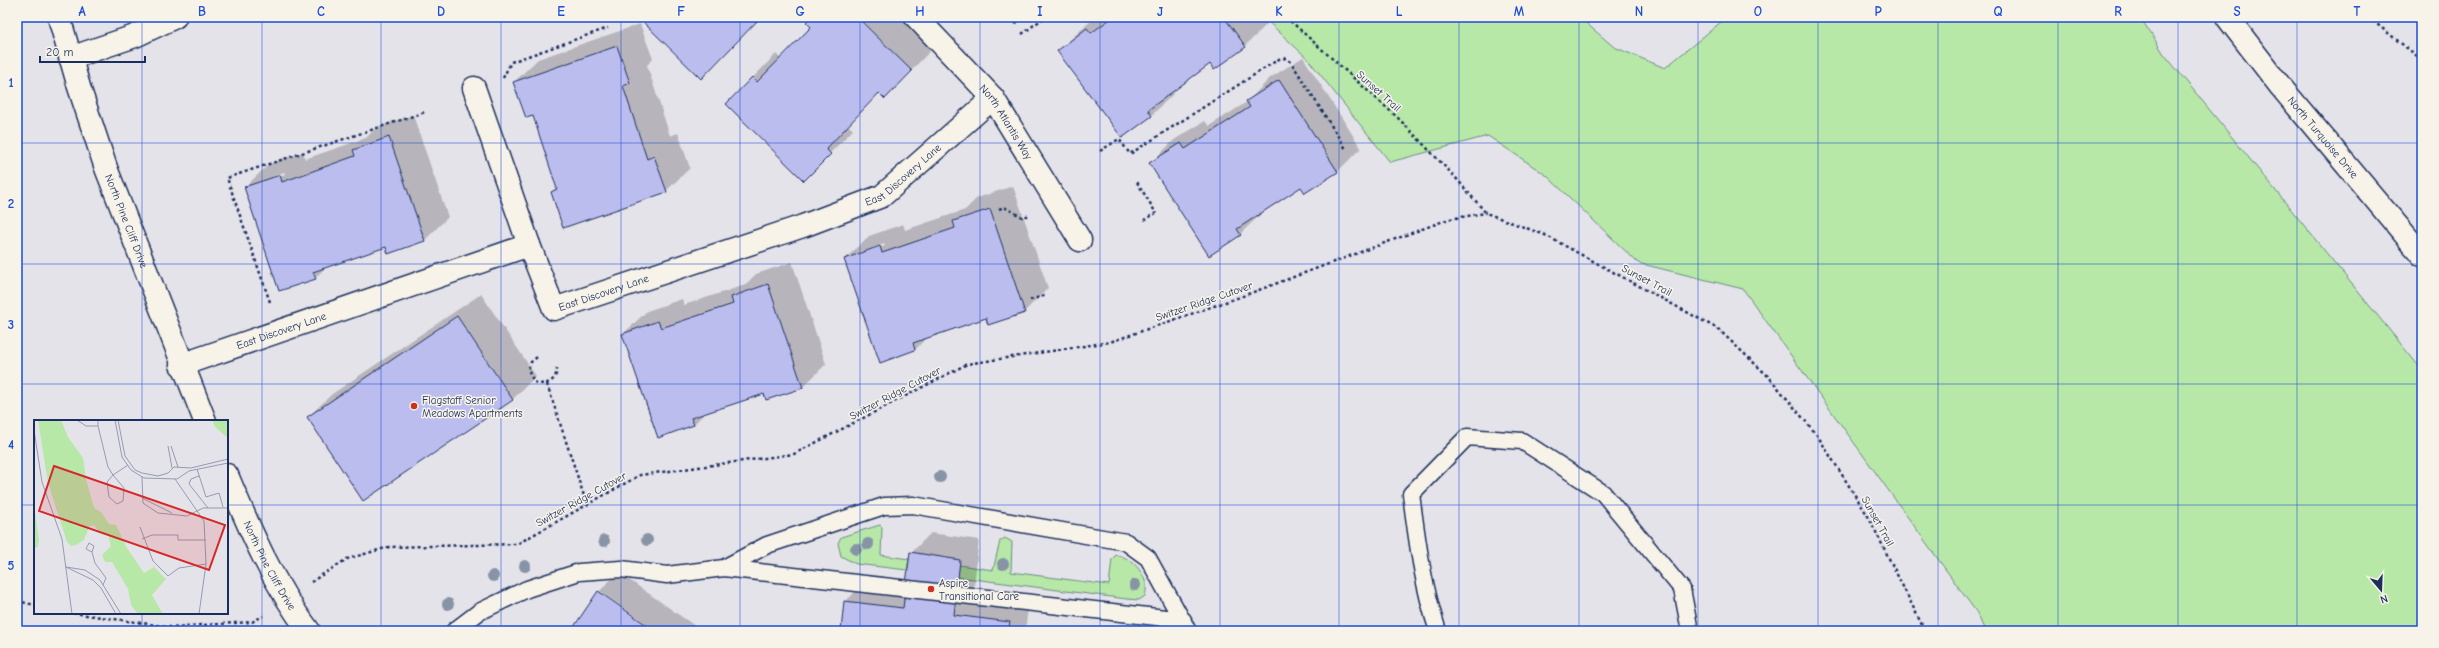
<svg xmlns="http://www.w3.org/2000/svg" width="2439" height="648" font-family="'Comic Neue',sans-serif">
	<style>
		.green { fill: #b7e8a7; stroke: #698c82 }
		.shadow { fill: #0003; fill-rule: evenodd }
		.building { fill: #bcbdef; stroke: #1b2f5e }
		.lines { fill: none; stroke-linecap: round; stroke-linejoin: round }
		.lane-casing { stroke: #1b2f5e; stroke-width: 19 }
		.street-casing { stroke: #1b2f5e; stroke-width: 25 }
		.secondary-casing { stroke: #1b2f5e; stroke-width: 25 }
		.path { stroke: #1b2f5e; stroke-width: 2.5; stroke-dasharray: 3 3; stroke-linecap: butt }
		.lane { stroke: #f7f3e8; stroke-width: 16 }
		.street { stroke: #f7f3e8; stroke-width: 22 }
		.secondary { stroke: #f7f3e8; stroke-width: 22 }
		.tree { fill: #8794a5 }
		.grid { fill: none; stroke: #1d4ed8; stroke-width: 1; stroke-opacity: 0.55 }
		.poi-dot { fill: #c8321e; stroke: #f7f3e8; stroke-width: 1.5 }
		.labels { text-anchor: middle; stroke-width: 3; stroke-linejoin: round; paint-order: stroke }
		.street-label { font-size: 11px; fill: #1b2f5e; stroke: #f7f3e8 }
		.poi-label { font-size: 11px; fill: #1b2f5e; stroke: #f7f3e8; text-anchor: start }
		.inset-road { fill: none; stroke: #949bb2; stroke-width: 1 }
		.view { fill: #d62828; fill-opacity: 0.15; stroke: #d62828; stroke-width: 2 }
		.inset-edge { fill: none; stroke: #1b2f5e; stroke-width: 2 }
		.neatline { fill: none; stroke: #1d4ed8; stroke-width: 1.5 }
		.grid-label { font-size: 13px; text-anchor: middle; font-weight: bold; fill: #1d4ed8 }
	</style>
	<rect width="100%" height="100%" fill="#e5e3ea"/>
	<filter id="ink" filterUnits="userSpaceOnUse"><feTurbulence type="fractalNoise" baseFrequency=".025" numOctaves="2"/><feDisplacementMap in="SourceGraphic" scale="8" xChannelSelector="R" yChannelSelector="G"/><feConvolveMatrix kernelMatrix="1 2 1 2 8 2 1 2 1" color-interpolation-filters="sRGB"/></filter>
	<g filter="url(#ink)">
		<path class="green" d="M1263,17H1579L1614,47L1665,68L1727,17H2140L2164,54L2422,370V631H1985L1977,613L1743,289L1638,263L1546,175L1488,136L1390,162L1307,58Z
			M880,525L882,527L881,555L909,559L907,570L856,564L841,556L838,543L841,537Z
			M1005,538L1012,542L1011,572L1109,585L1112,559L1116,555C1133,557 1151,578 1145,596L1139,600L1127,599L958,577L959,565L993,570L1000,541Z"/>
		<path class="shadow" d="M812,17H904L934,47L908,74L880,92L848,125L853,130L804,179L727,104L776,54L781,59L813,27Z
			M1095,17H1264L1268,23L1245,46L1215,68L1210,62L1174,90L1175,92L1152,115L1123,137L1058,51Z
			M640,24L653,59L647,65L670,136L678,133L690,168L666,191L552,192L557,186L533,115L514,82L538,59Z
			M1303,57L1361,148L1338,171L1306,192L1301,185L1264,211L1240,234L1150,164L1174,140L1205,121L1209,126L1247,102L1270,78Z
			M413,115L448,217L425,240L386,245L327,266L315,278L245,187L269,164L303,152L305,159L366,138L377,127ZM284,172L285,174L272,179V177Z
			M1013,186L1048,288L1024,312L986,317L927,337L915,350L845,259L869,236L903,224L905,230L965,210L977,198ZM884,244L885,246L872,250V248Z
			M792,262L826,364L803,387L767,399L765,393L705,413L693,425L623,334L647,311L682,299L684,305L745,285L756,274Z
			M481,294L536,376L513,399L363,499L308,417L332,394Z
			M931,533L979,540L973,595L1029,602L1025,631H842L845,602L865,582L907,587L911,553Z
			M618,572L702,631H656L601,592V595L653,631H572L599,592Z"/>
		<path class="building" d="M638,17H761L701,79Z
			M811,17H857L912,71L885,99L879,93L826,149L831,154L804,181L726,104L752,77L757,82L811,27L806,22Z
			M1113,17H1224L1246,47L1214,70L1210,64L1148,110L1152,116L1122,138L1057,51L1087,28L1091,33Z
			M617,46L630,83L623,86L647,159L654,156L667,192L563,228L551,192L557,189L533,116L526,118L513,82Z
			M1279,80L1338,172L1305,193L1301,187L1237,229L1241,235L1209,256L1149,163L1181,143L1185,149L1250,107L1246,101Z
			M389,137L425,241L388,254L386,247L313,272L316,279L279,291L244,187L280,175L282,182L355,156L353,150Z
			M990,209L1025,313L988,325L986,318L913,343L915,350L880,363L844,259L880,246L882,253L955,228L953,221Z
			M768,284L803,388L766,400L764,394L691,418L694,425L658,438L622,334L658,321L661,328L733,304L731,297Z
			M457,316L513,400L363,501L307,417Z
			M910,552L960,560L954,615L1010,622L1008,631H841L844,601L903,608Z
			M598,591L655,631H571Z"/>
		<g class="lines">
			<defs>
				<path id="lane" d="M724,568L1183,620
					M454,631L479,612L527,589L579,572L621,569L667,575L724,568L767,545L884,506L913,505L1126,542L1148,558L1188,631
					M1438,631C1423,587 1417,540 1411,494L1467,437L1522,441L1603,493L1682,589L1690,631"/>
				<g id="street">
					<path id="s1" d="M916,17L993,98L1080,240"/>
					<path d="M70,58L135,36L175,17"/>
					<path d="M474,88L529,245"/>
					<path id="s2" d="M181,365L529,245L554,309L803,226L882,196L993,98"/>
				</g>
				<g id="secondary">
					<path id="s3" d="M59,17L79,87L106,168L205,421"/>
					<path id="s4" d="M2227,17L2281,87L2422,255"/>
					<path id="s5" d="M227,475C250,530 273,584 309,631"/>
				</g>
			</defs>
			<use href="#lane" class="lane-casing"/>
			<use href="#street" class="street-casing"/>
			<use href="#secondary" class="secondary-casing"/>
			<path class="path" d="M1286,17L1398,118L1455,177L1486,213L1545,235L1718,329L1769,377L1817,435L1868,516L1925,631
				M2368,17L2422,60
				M1015,24L1024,17
				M1022,34L1045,17
				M503,78L511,62L608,28
				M1100,151L1119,139L1130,154L1279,59L1286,58L1291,62L1346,149
				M1137,182L1156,213L1144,220
				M999,209L1004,207L1024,218L1030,214
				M1030,300L1047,295
				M270,302L227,178L425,112
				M537,357L531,362L528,370L534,382C546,387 557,381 557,368
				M547,384L587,505
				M311,582L347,559L389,547L517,544L640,475L794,454L967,364L1110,342L1240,297L1449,219L1486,213
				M17,601L35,605
				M73,613L170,627L252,622L263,616"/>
			<use href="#lane" class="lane"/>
			<use href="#street" class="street"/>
			<use href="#secondary" class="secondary"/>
		</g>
		<g class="tree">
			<circle cx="940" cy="477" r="6"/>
			<circle cx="647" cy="540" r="6"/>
			<circle cx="604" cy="541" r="6"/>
			<circle cx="868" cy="544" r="6"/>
			<circle cx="856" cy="549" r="6"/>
			<circle cx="1003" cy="564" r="6"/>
			<circle cx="525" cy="566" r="6"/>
			<circle cx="493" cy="576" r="6"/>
			<circle cx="1135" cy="585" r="6"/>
			<circle cx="448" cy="604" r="6"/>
		</g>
	</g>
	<path class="grid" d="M142,17V421M262,17V631M381,17V631M501,17V631M621,17V631M740,17V631M860,17V631M980,17V631M1100,17V631M1220,17V631M1339,17V631M1459,17V631M1579,17V631M1698,17V631M1818,17V631M1938,17V631M2058,17V631M2178,17V631M2297,17V631M17,143H2422M17,264H2422M17,384H2422M17,505H35M227,505H2422M142,613V631"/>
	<g class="poi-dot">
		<circle cx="414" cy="406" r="4"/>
		<circle cx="931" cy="589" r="4"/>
	</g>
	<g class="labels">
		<g class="street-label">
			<text transform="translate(1379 91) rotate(42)" y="4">Sunset Trail</text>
			<text dy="4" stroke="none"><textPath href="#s1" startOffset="139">North Atlantis Way</textPath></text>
			<text dy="4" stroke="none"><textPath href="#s4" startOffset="154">North Turquoise Drive</textPath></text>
			<text dy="4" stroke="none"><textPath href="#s2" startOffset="813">East Discovery Lane</textPath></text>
			<text dy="4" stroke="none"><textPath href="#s3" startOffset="215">North Pine Cliff Drive</textPath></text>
			<text transform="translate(1647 280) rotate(28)" y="4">Sunset Trail</text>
			<text dy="4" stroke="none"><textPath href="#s2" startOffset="489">East Discovery Lane</textPath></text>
			<text transform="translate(1204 301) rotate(-19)" y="4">Switzer Ridge Cutover</text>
			<text dy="4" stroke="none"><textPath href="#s2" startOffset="106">East Discovery Lane</textPath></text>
			<text transform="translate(895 393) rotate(-28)" y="4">Switzer Ridge Cutover</text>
			<text transform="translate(581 499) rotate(-29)" y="4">Switzer Ridge Cutover</text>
			<text transform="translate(1878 521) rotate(61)" y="4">Sunset Trail</text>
			<text dy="4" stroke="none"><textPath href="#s5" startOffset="100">North Pine Cliff Drive</textPath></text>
		</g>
		<g class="poi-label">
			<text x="422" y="404">Flagstaff Senior<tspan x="422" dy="13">Meadows Apartments</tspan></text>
			<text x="939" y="587">Aspire<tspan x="939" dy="13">Transitional Care</tspan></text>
		</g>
	</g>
	<g transform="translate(34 420)">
		<rect width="194" height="194" fill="#e5e3ea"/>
		<path d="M4,0H27L34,17L49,38L52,59L60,88L67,92L75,104L82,105L93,128L110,153L120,147L132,159L118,175L129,194H104L97,185L94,169L78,142H71L68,135L77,126L74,115L67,114L60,105L55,107L50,120L42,125L37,126L33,122L14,63ZM178,0H194V18L181,7ZM0,85L5,120L4,127L0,128Z" fill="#b7e8a7"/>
		<path class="inset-road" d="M43,0L52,6H64V0M81,0L88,37L97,50L110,58L143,59L155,51L194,43M84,0L91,36L101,50L108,53L124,56L134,53L140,47L157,48L194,39M64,6L74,47L79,55L90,68L89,81L83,84L75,77L73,62L79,55L94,45M0,10L8,62L28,119L38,194M134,26L138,48M137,26L144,47M163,49L172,77L185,73L189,87M165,56L157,59L155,64L174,88M108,57L109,83L124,93L153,96L169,88H194M141,59L170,101L172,144L165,194M108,78L138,93M106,107L119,141L134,156L145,148L172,144M108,119L118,115H144V120H172M58,132L52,129L55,123L60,126L58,132L61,143L72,158L69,165M32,147L51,150L66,160L87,194M32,147L59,160L67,168L82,194"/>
		<path class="view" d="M20,46L191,105L175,150L5,91Z"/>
		<rect width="194" height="194" class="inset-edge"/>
	</g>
	<rect width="2439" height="648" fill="none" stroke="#f7f3e8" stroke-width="44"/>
	<g transform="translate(2381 590) rotate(161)" stroke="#f7f3e8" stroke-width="3" paint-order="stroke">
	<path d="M0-3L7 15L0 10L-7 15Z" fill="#1b2f5e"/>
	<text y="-6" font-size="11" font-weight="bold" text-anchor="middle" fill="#1b2f5e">N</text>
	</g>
	<path d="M40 56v6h105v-6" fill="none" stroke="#1b2f5e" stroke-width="2"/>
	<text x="46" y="56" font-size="12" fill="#1b2f5e" stroke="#f7f3e8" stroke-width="3" paint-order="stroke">20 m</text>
	<rect x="22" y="22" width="2395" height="604" class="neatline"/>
	<g class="grid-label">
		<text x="82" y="16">A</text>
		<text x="202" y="16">B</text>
		<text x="321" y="16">C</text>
		<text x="441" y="16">D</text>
		<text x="561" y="16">E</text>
		<text x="681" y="16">F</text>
		<text x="800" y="16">G</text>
		<text x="920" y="16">H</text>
		<text x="1040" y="16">I</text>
		<text x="1160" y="16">J</text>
		<text x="1279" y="16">K</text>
		<text x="1399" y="16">L</text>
		<text x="1519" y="16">M</text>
		<text x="1639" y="16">N</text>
		<text x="1758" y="16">O</text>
		<text x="1878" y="16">P</text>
		<text x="1998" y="16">Q</text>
		<text x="2118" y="16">R</text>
		<text x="2237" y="16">S</text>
		<text x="2357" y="16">T</text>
		<text x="11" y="87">1</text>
		<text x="11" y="208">2</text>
		<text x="11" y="329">3</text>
		<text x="11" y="449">4</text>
		<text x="11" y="570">5</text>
	</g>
</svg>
